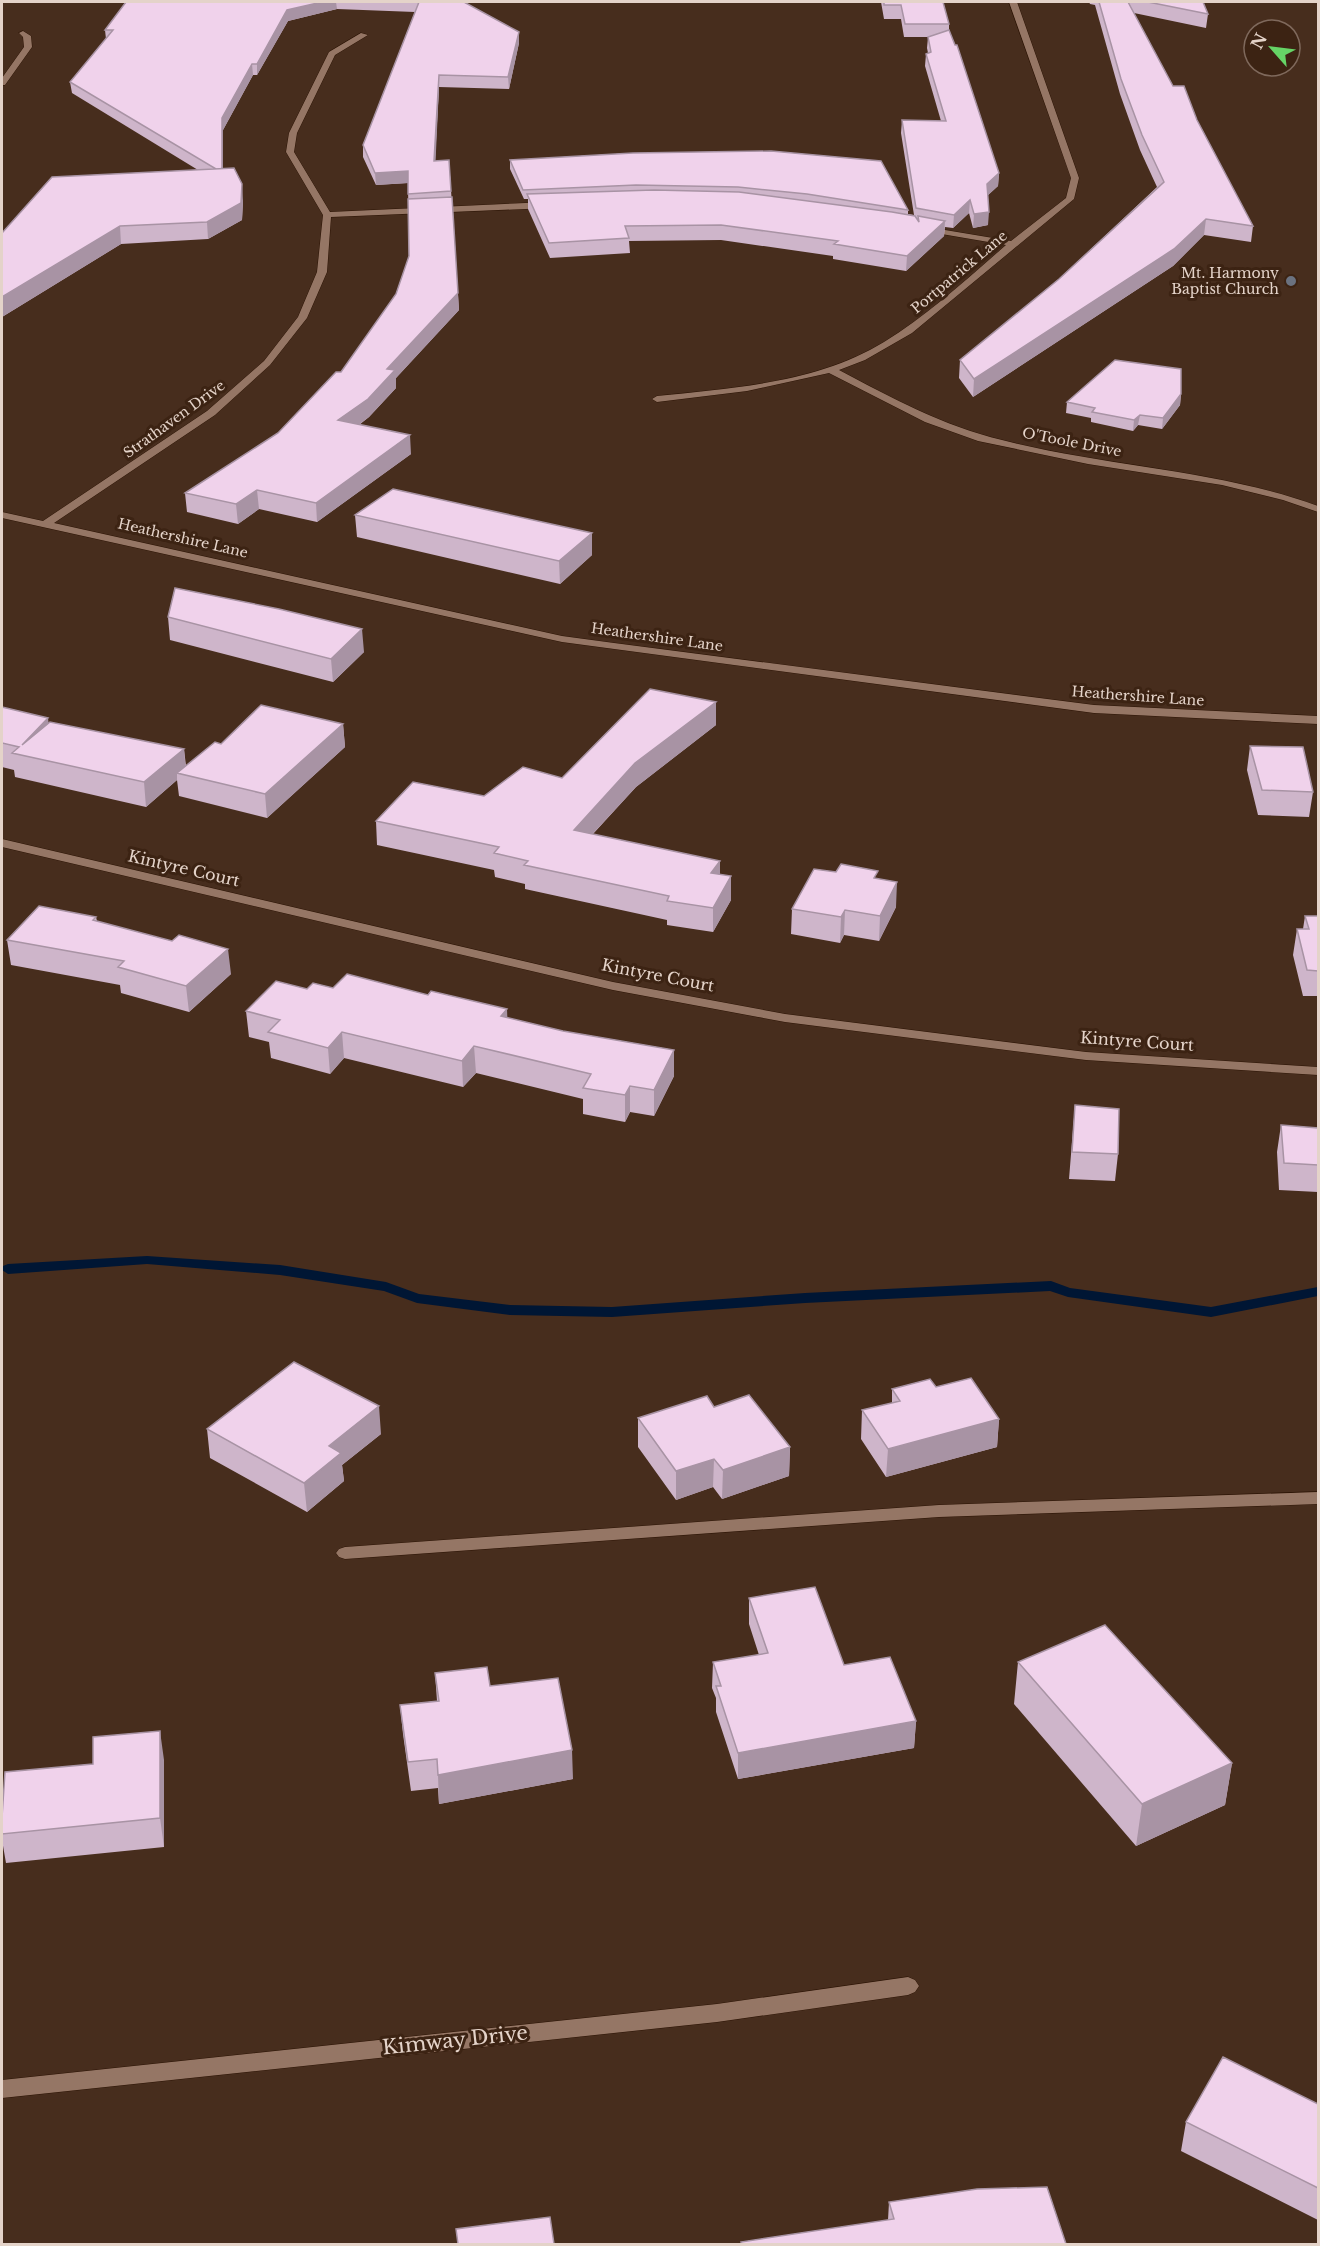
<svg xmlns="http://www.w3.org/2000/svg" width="1320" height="2246" font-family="'Libre Baskerville',serif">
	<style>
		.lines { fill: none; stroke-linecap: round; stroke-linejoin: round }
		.stream { fill: #001634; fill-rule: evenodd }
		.service-casing { stroke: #2c1405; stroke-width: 1 }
		.minor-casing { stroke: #2c1405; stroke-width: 1 }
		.service { fill: #957665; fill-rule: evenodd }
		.minor { fill: #957665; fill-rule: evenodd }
		.wall { fill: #ceb5ca }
		.shaded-wall { fill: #a893a4 }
		.building { fill: #f0d2eb; stroke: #a893a4; stroke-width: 1.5 }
		.worship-dot { fill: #6b7280; stroke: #3c2313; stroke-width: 2 }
		.labels { text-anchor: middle; stroke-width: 6; stroke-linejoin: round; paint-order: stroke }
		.far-street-label { font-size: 14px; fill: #e4d3c9; stroke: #3c2313 }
		.far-poi-label { font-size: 14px; fill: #e4d3c9; stroke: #3c2313; text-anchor: end }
		.street-label { font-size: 16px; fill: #e4d3c9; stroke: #3c2313 }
		.near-street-label { font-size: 20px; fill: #e4d3c9; stroke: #3c2313 }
	</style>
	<rect width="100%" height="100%" fill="#472d1d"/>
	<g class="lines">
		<path class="stream" d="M147,1256L280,1265L386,1282L419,1294L510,1305L612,1307L805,1293L1051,1281L1070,1288L1211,1307L1318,1287V1296L1211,1317L1068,1297L1050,1291L805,1303L612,1317L510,1315L417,1303L384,1291L280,1275L147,1264L8,1274L2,1270L3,1266L8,1264Z"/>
		<defs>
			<path id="service" d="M1318,1492V1504L939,1517L345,1559L339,1557L336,1553L339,1549L345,1547L939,1505Z"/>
			<path id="minor" d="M1009,2H1017L1079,178L1074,199L912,333L865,360L839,370C892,398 943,426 1002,440C1107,467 1216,469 1318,506V512L1283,500L1222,485L1088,464L978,441L925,422L829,373L747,391L657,402L652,399L657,396C733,388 817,383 884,342C928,315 967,279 1006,245L924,231L920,228L921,226L1011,241L1066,198L1071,178Z
				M23,31L31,36L32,47L5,85H2V78L24,47L23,37L19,33Z
				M361,33L368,35L335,55L297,133L294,152L330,212L549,202L553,205L549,208L331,217L327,272L307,318L270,365L215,415L54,523L562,636L614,643L1094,705L1318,716V724L1094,713L562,642L2,518V512L43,521L207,411L264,361L298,317L317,272L323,215L286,152L289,133L329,52Z
				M2,839L613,982L785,1014L1086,1052L1318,1067V1075L1086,1060L785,1022L613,990L2,847Z
				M908,1977L915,1980L919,1986L915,1992L908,1995L717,2022L2,2098V2080L717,2004Z"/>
		</defs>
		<use href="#service" class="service-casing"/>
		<use href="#minor" class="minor-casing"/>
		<use href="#service" class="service"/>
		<use href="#minor" class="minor"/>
	</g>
	<path class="wall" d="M126,2H464L519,43L509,89L439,87L435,161L449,160L459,310L396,378V388L369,417L359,425L411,454L317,522L259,509L238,524L187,512L185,493L278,433L341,372L396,294L409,256L408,183L376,185L363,157V145L415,12L337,9L288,21L257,75H253L223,130V169L243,201L242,220L208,239L121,244L2,317V233L198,170L72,93L70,82L106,39L105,30Z
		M881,2H943L949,24V31L999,173L998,186L988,195V225L973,228L969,213L953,228L945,227L944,236L906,271L833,259V256L721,240L629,241L630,253L550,258L528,209V199H524L510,169V160L633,153L908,210V214L914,215L901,133L902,120L941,121L925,66L926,54L928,53L927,48L928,37H904L901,19H884Z
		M1089,2H1203L1208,14L1206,28L1134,13L1173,86L1197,120L1253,226L1251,242L1204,235L1173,266L973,397L959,378L960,360L1059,279L1157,187L1140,150L1120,94L1095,5L1090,4Z
		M1181,394L1180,405L1162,429L1138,425L1133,431L1091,422V418L1066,413L1067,402Z
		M355,515L592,533V555L560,584L357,537Z
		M168,617L364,652L333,682L170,640Z
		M716,702V725L636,787L593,834L720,874L731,900L713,932L667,925V920L525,889V884L495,877L494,870L377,845L376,821L562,778Z
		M2,707L49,723L184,749L186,766L221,744L343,724L345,747L267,818L179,796L177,780L146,807L15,777L14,770L2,767Z
		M1250,746L1313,792L1309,817L1258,815L1247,770Z
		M878,879L896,907L879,941L844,935L840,943L791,934L792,909Z
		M1305,916H1318V996H1303L1293,955L1297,929H1303Z
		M96,917L97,921L231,974L189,1012L121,993L120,985L11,965L7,940Z
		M333,988L507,1018L563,1031L674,1050V1076L654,1116L630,1112L625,1122L583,1114V1099L476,1073L463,1087L344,1058L330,1074L271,1058L269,1042L249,1037L246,1011L307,989Z
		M1075,1105L1118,1154L1115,1181L1069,1179Z
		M1281,1125L1318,1128V1192L1279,1190L1277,1152Z
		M936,1387L999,1419L997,1447L886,1477L861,1439L862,1410L892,1403V1389Z
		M714,1407L790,1447L789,1476L722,1499L713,1487L676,1500L638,1447V1418Z
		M207,1429L381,1434L342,1465L344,1481L307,1512L210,1458Z
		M749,1598L844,1665L916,1721L914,1748L738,1779L716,1712V1698L712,1688L713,1662L759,1655L749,1624Z
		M1018,1662L1232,1763L1225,1805L1136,1846L1014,1704Z
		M435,1673L490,1686L573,1779L439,1804L438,1788L411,1791L403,1734L400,1705L437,1701Z
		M164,1760V1847L6,1863L2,1840V1834Z
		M1318,2104V2220L1181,2151L1186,2122Z
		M889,2202L1066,2244H741V2242L888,2220Z"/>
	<path class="shaded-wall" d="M322,2H336L337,9L288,21L257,75V64L287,10Z
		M519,32V43L509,89L508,77Z
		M252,64L253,75L223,130V185L222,173V118Z
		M439,75V87L435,173L434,161Z
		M408,171V183L376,185L375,173Z
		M999,173L998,186L986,197L987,184Z
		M242,184L243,201L242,220L208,239L207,222Z
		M970,200L969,213L953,228L954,215Z
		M989,212L988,225L973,228L974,214Z
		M1206,219L1204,235L1173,266L973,397L974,379Z
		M945,221L944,236L906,271L907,256Z
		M120,226L121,244L2,317V297Z
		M458,293L459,310L396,378V388L369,417L339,439L338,420Z
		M1181,394L1180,405L1162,429L1163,418Z
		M1140,415L1138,425L1133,431L1134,420Z
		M410,435L411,454L317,522L316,503Z
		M257,490L259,509L238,524L236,504Z
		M592,533V555L560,584L559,561Z
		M362,629L364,652L333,682L331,659Z
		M716,702V725L636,787L574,854V830L635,763Z
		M48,718L51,742L22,745Z
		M343,724L345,747L267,818L265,794Z
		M184,749L186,773H177V780L146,807L144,782Z
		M720,861V885L711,873Z
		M731,876V900L713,932V908Z
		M897,882L896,907L879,941L880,916Z
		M845,910L844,935L840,943L841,917Z
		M228,949L231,974L189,1012L186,986Z
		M507,1009L508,1035L501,1016Z
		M342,1032L344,1058L330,1074L328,1048Z
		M474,1046L476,1073L463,1087L462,1061Z
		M674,1050V1076L654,1116V1090Z
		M630,1086V1112L625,1122V1095Z
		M379,1406L381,1434L342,1465L344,1481L307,1512L304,1483L329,1446Z
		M999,1419L997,1447L886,1477L888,1449Z
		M790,1447L789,1476L722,1499L723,1470Z
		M714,1459L713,1487L676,1500V1471Z
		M916,1721L914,1748L738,1779V1753Z
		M160,1731L164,1760V1847L160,1818Z
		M572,1750L573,1779L439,1804L438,1775Z
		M1232,1763L1225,1805L1136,1846L1142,1804Z"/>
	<path class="building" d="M126,2H322L287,10L257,64H252L222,118V169H216L70,82L113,30H105Z
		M419,2H464L519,32L508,77L439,75L434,161L449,160L451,191L408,194V171L375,173L363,145Z
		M884,2H943L949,24H905L901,5H884Z
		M1099,2H1128L1173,86H1184L1197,120L1253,226L1206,219L1174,249L974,379L960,360L1059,279L1164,182L1142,135L1121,79Z
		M1148,2H1203L1208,14Z
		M949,30L955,45H957L999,173L987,184L989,212L974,214L970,200L954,215L916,208L902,120L946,121L926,54L931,52L928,37Z
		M771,151L881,161L908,210L807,194L738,187L636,185L523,190L510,160L633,153Z
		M234,168L242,184L241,203L207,222L120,226L2,297V233L52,177Z
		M654,190L739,192L892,212L915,216L919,222L918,216L945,221L907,256L834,244L838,241L721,225L625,226L629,238L549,243L527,194Z
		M452,197L458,293L387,369L395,370L368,399L338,420L410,435L316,503L257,490L236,504L185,493L278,433L336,372H341L396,294L409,256L408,199Z
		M1115,360L1181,369V394L1163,418L1140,415L1134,420L1092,412L1095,408L1067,402Z
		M393,489L592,533L559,561L355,515Z
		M175,588L279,609L362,629L331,659L168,617Z
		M650,689L716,702L635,763L574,830L720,861L711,873L731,876L713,908L667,901L669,896L524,865L528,861L494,853L499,847L376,821L413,782L484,796L523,767L562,778Z
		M261,705L343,724L265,794L177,773L215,742L221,744Z
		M2,707L48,718L22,745L50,722L184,749L144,782L12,753L19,747L2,743Z
		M1250,746L1303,747L1313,792L1262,790Z
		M841,864L878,871L874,878L897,882L880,916L845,910L841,917L792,909L814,869L836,872Z
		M39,906L96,917L93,920L172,941L179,935L228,949L186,986L118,967L124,961L7,940Z
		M1305,916H1318V971L1307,970L1297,929H1309Z
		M347,974L428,995L431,991L507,1009L501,1016L563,1031L674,1050L654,1090L630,1086L625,1095L583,1088L591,1074L474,1046L462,1061L342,1032L328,1048L268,1032L280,1020L246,1011L276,981L307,989L313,983L333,988Z
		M1075,1105L1119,1109L1118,1154L1072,1152Z
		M1281,1125L1318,1128V1165L1284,1163Z
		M294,1362L379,1406L329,1446L341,1453L304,1483L207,1429Z
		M971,1378L999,1419L888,1449L862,1410L900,1401L892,1389L930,1379L936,1387Z
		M749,1395L790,1447L723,1470L714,1459L676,1471L638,1418L707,1396L714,1407Z
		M815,1587L844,1665L890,1657L916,1721L738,1753L716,1686H721L713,1662L768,1653L749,1598Z
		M1105,1625L1232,1763L1142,1804L1018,1662Z
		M487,1667L490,1686L558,1678L572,1750L438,1775L437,1759L408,1762L400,1705L439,1701L435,1673Z
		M160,1731V1818L2,1834V1817L5,1772L93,1764V1737Z
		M1223,2057L1318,2104V2188L1186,2122Z
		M1047,2187L1066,2244H742L741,2242L894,2219L889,2202L977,2189Z
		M550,2217L554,2244H458L456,2229Z"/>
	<circle class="worship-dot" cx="1291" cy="281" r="6"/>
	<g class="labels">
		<g class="far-street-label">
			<text transform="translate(959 272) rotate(-40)" y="5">Portpatrick Lane</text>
			<text transform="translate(174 419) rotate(-36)" y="5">Strathaven Drive</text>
			<text transform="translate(1072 442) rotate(11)" y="5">O'Toole Drive</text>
			<text transform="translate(183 538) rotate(13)" y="5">Heathershire Lane</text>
			<text transform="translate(657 637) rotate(8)" y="5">Heathershire Lane</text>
			<text transform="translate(1138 696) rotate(4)" y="5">Heathershire Lane</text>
		</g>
		<g class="far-poi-label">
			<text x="1279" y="278">Mt. Harmony<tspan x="1279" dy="16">Baptist Church</tspan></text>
		</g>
		<g class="street-label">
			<text transform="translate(184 868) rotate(13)" y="6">Kintyre Court</text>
			<text transform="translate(658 975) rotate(11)" y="6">Kintyre Court</text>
			<text transform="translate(1137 1041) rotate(4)" y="6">Kintyre Court</text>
		</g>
		<g class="near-street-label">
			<text transform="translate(455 2040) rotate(-6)" y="7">Kimway Drive</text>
		</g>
	</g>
	<rect width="1320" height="2246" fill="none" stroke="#e4d3c9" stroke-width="6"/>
	<g transform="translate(1272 48) rotate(298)"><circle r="28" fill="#3c2313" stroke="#7f695c" stroke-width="1.5"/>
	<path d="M0-4.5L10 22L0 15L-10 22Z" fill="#66d466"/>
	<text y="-9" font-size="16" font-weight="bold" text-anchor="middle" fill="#e4d3c9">N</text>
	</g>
</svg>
